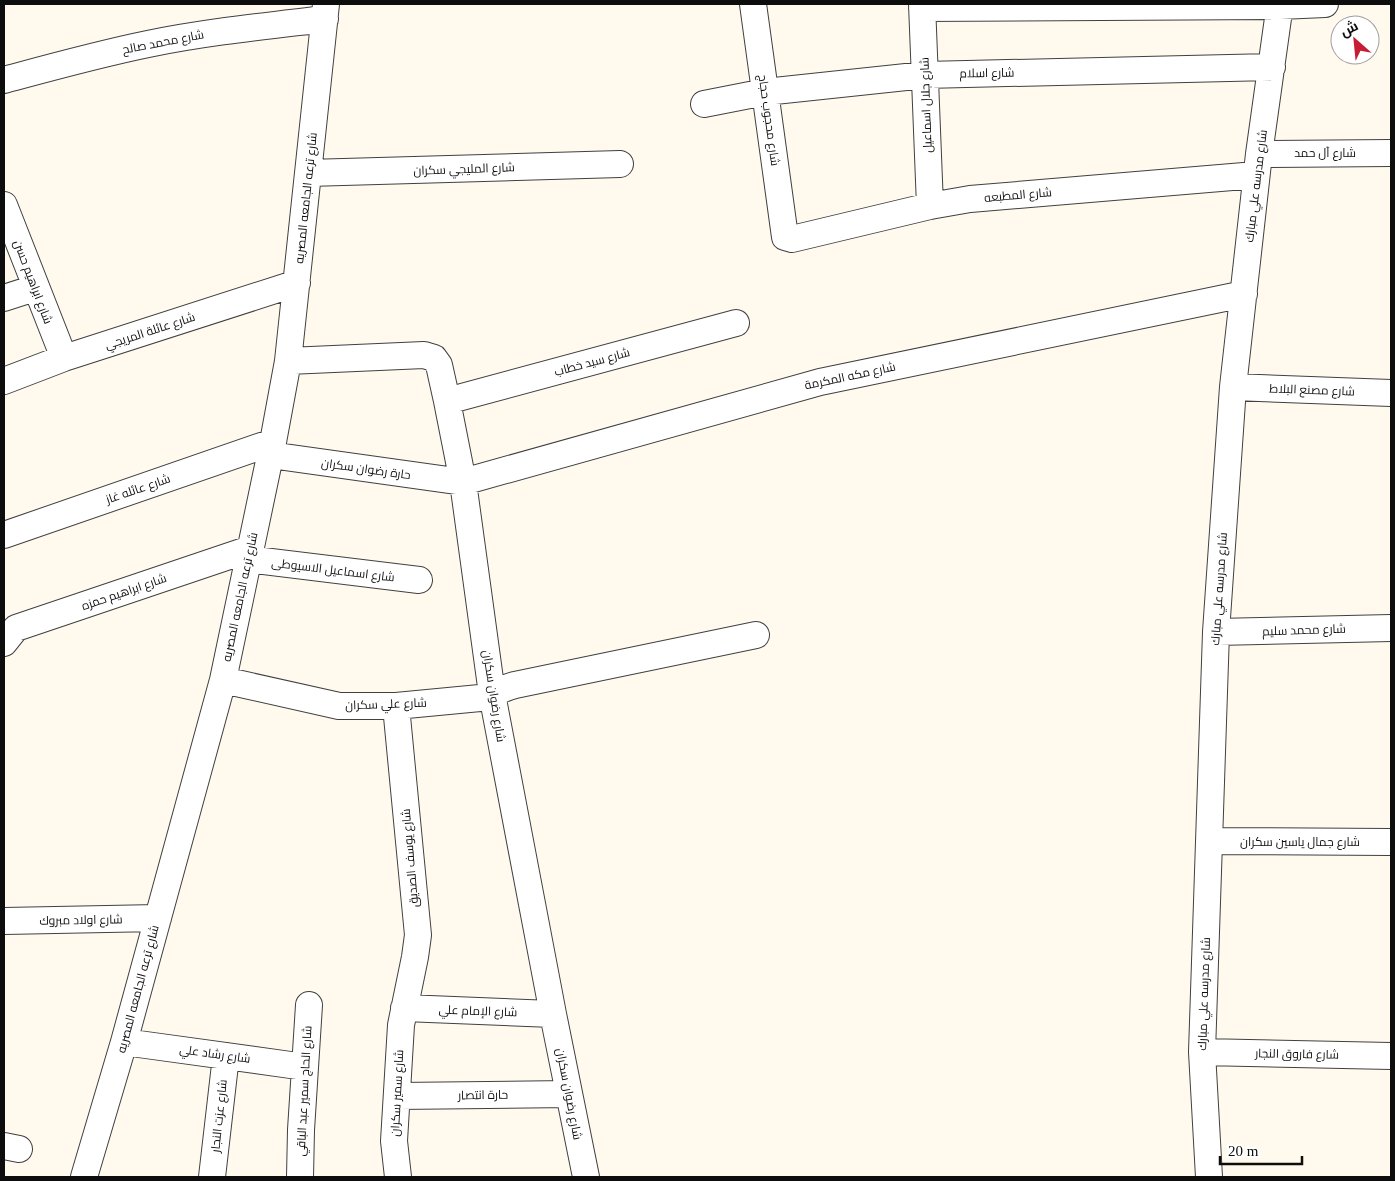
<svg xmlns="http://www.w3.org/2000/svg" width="1395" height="1181" font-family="'Times New Roman',Cairo,serif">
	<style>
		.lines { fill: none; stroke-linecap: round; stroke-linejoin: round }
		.minor-casing { stroke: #404040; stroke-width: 28 }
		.minor { stroke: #fff; stroke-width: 26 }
		.labels { text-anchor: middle; stroke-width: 5; stroke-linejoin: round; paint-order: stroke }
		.street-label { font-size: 12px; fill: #0d0d0d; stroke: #fff }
	</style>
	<rect width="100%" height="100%" fill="#fffaed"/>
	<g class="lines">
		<defs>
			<path id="minor" d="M753,4L785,237L792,239L930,206L970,199L1256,175
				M922,4L930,206
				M922,8L1280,6L1325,4
				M4,80C52,67 99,54 148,44C206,32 266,26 325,19
				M704,104L765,92L925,75L1272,67
				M1259,154L1391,153
				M308,173L620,164
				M4,205L64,358
				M4,298L35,288
				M288,361L424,355L434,358L439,365L447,401L463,482L492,694L553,1014L586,1177
				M4,381L64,358L297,283
				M1233,387L1391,393
				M447,401L736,323
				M270,455L463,482L820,382L1244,294
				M4,535L273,442
				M247,559L419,580
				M1216,632L1391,628
				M4,643L16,628L250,549
				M223,680L339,706H396L480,698C493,695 502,688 515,685L756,635
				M396,706L418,935L415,957L401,1025L394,1141L398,1177
				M1209,841L1391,842
				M4,921L158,918
				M404,1008L553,1014
				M124,1042L305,1067
				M1202,1052L1391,1056
				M397,1096L569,1094
				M4,1146L19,1149
				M84,1177L124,1042L223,680L273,442L288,361L326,4
				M212,1177L226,1056
				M300,1177L301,1130L309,1005
				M1209,1177L1202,1052L1216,632L1233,387L1259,154L1280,4"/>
		</defs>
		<use href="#minor" class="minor-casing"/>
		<use href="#minor" class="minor"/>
	</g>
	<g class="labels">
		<g class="street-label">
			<text transform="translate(163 42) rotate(-11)" y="4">شارع محمد صالح</text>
			<text transform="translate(987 73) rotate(-1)" y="4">شارع اسلام</text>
			<text transform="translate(926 105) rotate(-92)" y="4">شارع جلال اسماعيل</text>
			<text transform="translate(769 120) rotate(82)" y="4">شارع محجوب حجاج</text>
			<text x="1325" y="157">شارع آل حمد</text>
			<text transform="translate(464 169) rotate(-2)" y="4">شارع المليجي سكران</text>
			<text transform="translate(1256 186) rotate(-83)" y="4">شارع مدرسه علي مبارك</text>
			<text transform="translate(1018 195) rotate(-5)" y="4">شارع المطبعه</text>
			<text transform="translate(306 198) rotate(-84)" y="4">شارع ترعه الجامعه المصريه</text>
			<text transform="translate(33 282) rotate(69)" y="4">شارع ابراهيم حسن</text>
			<text transform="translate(150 331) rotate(-18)" y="4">شارع عائلة المريجي</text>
			<text transform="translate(592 362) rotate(-15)" y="4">شارع سيد خطاب</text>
			<text transform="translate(850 376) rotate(-12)" y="4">شارع مكه المكرمة</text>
			<text transform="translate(1312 390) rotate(2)" y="4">شارع مصنع البلاط</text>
			<text transform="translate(366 469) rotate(8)" y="4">حارة رضوان سكران</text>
			<text transform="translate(138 489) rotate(-19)" y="4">شارع عائله غاز</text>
			<text transform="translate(333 570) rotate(7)" y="4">شارع اسماعيل الاسيوطى</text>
			<text transform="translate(1219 589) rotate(-86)" y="4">شارع مدرسه علي مبارك</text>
			<text transform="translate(124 592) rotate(-19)" y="4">شارع ابراهيم حمزه</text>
			<text transform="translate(240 597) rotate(-78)" y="4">شارع ترعه الجامعه المصريه</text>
			<text transform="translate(1304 630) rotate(-2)" y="4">شارع محمد سليم</text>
			<text transform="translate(494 696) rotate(81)" y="4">شارع رضوان سكران</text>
			<text transform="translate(386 704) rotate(-2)" y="4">شارع علي سكران</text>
			<text x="1300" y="846">شارع جمال ياسين سكران</text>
			<text transform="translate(410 858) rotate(-95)" y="4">شارع يوسف الصديق</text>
			<text transform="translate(81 920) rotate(-1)" y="4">شارع اولاد مبروك</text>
			<text transform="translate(138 989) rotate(-75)" y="4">شارع ترعه الجامعه المصريه</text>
			<text transform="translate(1204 994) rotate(-88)" y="4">شارع مدرسه علي مبارك</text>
			<text transform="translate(478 1011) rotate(2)" y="4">شارع الإمام علي</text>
			<text transform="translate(215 1054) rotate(8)" y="4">شارع رشاد علي</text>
			<text transform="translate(1297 1054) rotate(1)" y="4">شارع فاروق النجار</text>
			<text transform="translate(304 1091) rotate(-87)" y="4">شارع الحاج سمير عبد الباقي</text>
			<text transform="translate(397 1093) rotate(-87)" y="4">شارع سمير سكران</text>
			<text transform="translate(569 1094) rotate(79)" y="4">شارع رضوان سكران</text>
			<text transform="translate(483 1095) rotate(-1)" y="4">حارة انتصار</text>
			<text transform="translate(219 1116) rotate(-84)" y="4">شارع عزت النجار</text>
		</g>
	</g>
	<rect width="1395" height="1181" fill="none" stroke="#0d0d0d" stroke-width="10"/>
	<g transform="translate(1355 40) rotate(333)"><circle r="24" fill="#ffffff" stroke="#9e9e9e"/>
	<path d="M0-4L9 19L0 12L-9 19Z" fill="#c61d35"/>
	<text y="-8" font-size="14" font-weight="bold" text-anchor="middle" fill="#0d0d0d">ش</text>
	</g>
	<path d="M1220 1156v8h82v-8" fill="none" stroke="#0d0d0d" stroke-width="2.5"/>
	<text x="1228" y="1156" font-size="15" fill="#0d0d0d" stroke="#ffffff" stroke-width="4" paint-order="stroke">20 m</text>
</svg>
